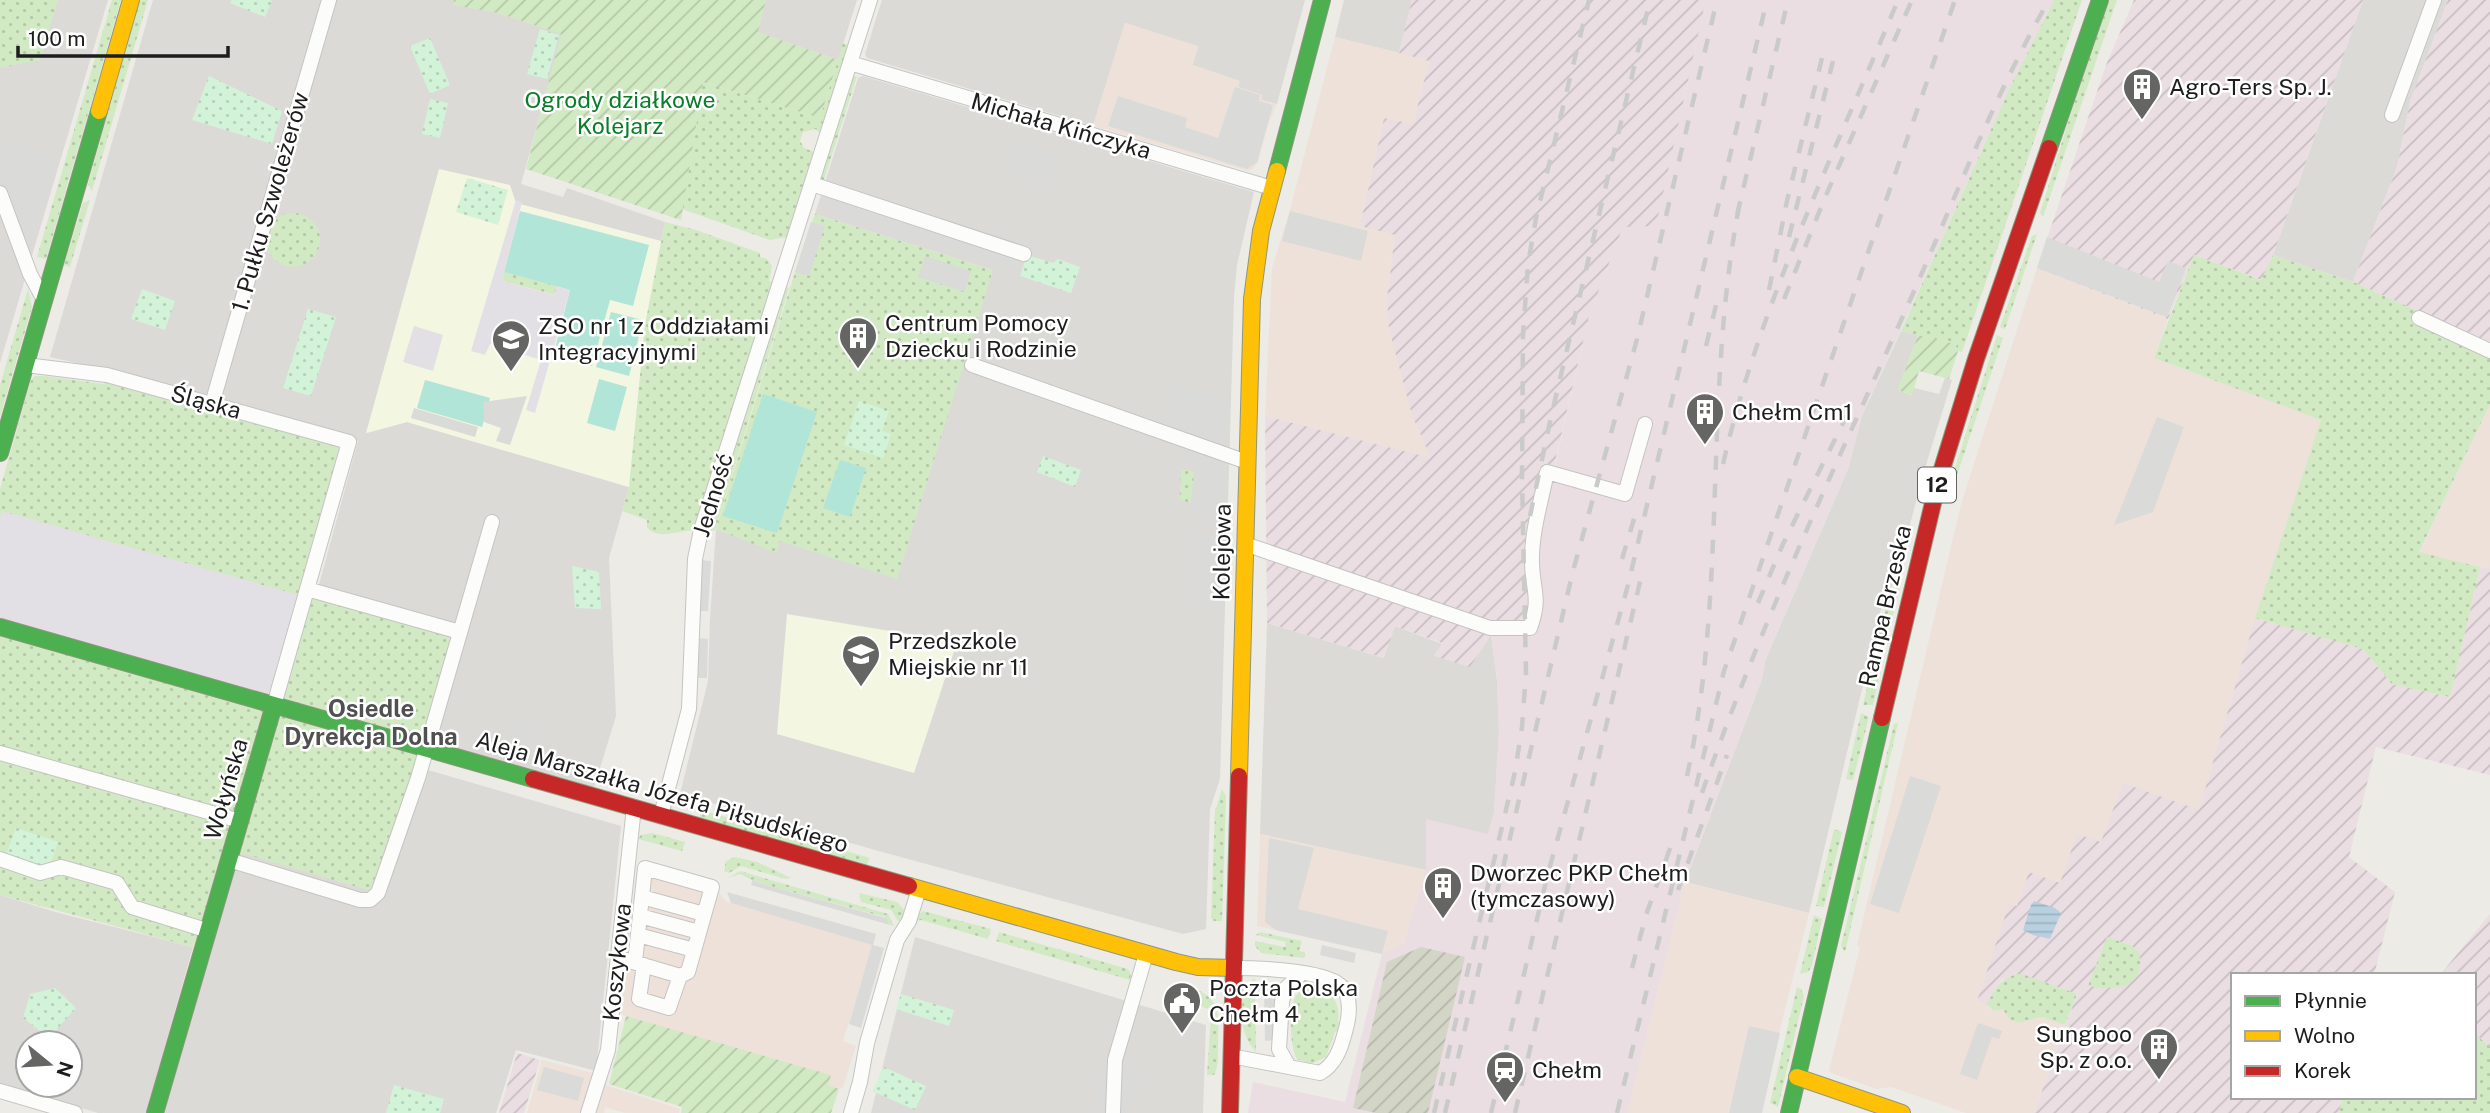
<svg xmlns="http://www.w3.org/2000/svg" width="2490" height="1113" font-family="'Public Sans',sans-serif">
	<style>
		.residential { fill: #dbdad7; fill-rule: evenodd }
		.commercial { fill: #eee1da }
		.industrial { fill: url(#industrial-furrows) }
		.education { fill: #f3f6e0 }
		.railway { fill: #eadee3 }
		.construction { fill: url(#construction-furrows) }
		.grass { fill: url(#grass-dots) }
		.park { fill: url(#park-dots) }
		.garden { fill: url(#garden-furrows) }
		.pitch { fill: #b0e5d8 }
		.parking { fill: #dadad8 }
		.plaza { fill: #e2e0e5 }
		.water { fill: url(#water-rules) }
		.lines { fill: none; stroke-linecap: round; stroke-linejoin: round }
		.street-casing { stroke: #c4c4c2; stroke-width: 16 }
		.fast-casing { stroke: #90967e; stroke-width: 18 }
		.slow-casing { stroke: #90967e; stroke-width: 18 }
		.jam-casing { stroke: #90967e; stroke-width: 18 }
		.street { stroke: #fcfcfb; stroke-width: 14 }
		.fast { stroke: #4caf50; stroke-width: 16 }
		.slow { stroke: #ffc107; stroke-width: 16 }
		.jam { stroke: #c62828; stroke-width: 16 }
		.rail { stroke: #cacac9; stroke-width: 4.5; stroke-dasharray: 14 14; stroke-linecap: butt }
		.labels { text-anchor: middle; stroke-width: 5; stroke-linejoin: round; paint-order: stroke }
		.shield { fill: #fff; stroke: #616161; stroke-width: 2 }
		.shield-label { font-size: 21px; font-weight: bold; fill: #1d1d1d }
		.poi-label { font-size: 23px; fill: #1d1d1d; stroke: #fff; text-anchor: start }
		.park-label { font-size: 23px; fill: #097d28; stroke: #fff }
		.street-label { font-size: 23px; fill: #1d1d1d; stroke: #fff }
		.neighbourhood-label { font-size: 24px; font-weight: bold; fill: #505050; stroke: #fff }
	</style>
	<defs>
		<pattern id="industrial-furrows" width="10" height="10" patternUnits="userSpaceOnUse" patternTransform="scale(1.75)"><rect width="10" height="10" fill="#eadee3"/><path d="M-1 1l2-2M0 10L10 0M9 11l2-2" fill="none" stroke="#c8bec2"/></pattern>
		<pattern id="construction-furrows" width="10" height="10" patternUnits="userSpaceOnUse" patternTransform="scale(1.75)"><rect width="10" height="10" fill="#d3d5c7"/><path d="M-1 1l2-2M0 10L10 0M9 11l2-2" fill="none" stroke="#b5b6aa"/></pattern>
		<pattern id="grass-dots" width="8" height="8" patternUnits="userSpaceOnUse" patternTransform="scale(1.75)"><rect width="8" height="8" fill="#d2eac3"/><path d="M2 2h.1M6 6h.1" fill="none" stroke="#b4c8a7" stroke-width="1.8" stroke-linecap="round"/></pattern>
		<pattern id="park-dots" width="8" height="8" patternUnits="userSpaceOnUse" patternTransform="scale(1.75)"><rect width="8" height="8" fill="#d3f3d9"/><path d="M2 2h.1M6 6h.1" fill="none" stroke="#b5d0ba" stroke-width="1.8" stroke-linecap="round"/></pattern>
		<pattern id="garden-furrows" width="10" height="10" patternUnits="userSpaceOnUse" patternTransform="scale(1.75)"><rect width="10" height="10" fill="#d2eac3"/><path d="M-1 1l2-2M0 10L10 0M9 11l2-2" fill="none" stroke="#b4c8a7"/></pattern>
		<pattern id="water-rules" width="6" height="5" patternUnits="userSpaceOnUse" patternTransform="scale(1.75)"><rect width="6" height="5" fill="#b8d0e0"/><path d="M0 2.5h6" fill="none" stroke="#9eb2c0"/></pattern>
	</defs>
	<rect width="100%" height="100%" fill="#ecebe6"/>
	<path class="residential" d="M0,0H108L0,363Z
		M153,0H454L453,4L498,13L562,34L521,184L563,197L567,188L665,222L661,241L515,203L367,433L407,422L629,487L609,558L616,716L593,791L429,743L317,592L358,441L107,370L50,357Z
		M766,0H857L838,60L757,32Z
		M882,0H1305L1277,104L1261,100L1262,95L1238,87L1239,81L1192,65L1198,47L1125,23L1093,126L867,58L865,54Z
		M1344,0H1412L1399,53L1335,37Z
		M2363,0H2448L2410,102L2397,167L2353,282L2273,255Z
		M863,76L1254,192L1237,265L1234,297L1220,779L1210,809L1206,929L1183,934L875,850L680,794L708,681L710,620L716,529L776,552L780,541L993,270L815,214L858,78Z
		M1901,331L1918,335L1898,390L1911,395L1914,388L1939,394L1945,378L1952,380L1922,478L1895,583L1885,592L1809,913L1685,882L1762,679L1765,661L1848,469L1862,416Z
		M1267,623L1383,658L1395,626L1442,644L1435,655L1491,635L1497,680L1499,732L1494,813L1488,834L1428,863L1426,870L1260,834Z
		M421,768L621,826L596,1071L516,1050L496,1113H160L237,851Z
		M0,895L59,913L193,947L146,1113H98L0,1084ZM28,1043H70V1085H28Z
		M915,937L1206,1025L1203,1113H871Z"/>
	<path class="commercial" d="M1125,23L1198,46L1193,65L1240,81L1238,87L1262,95L1261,100L1277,104L1269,122L1258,162L1254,168L1248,171L1093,126Z
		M1335,37L1429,60L1413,125L1384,118L1360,226L1395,234L1387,297L1431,459L1265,416L1272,268L1290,210Z
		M2037,268L2168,319L2154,358L2322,420L2255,618L2199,811L2101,842L2060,883L2017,907L2010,904L1977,1001L1987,1005L1990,1009L2003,1008L2009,1019L2019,1023L2041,1017L2065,1025L2034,1113H1966L1891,1087L1877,1089L1831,1073L1829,1070L1860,948L1857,945L1961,504Z
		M2490,404V569L2419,553Z
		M1260,834L1426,870L1404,945L1382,954L1257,926Z
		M640,864L715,886L725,901L873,945L843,1041L856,1046L843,1087L839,1089L828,1085L830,1075L626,1016L617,1011Z
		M1685,882L1809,913L1759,1113H1627Z
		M542,1060L608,1077L606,1085L680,1109L679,1113H625L605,1107L604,1113H527Z"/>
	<path class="industrial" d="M1412,0H1706L1656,227H1623L1589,317L1544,509L1537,564L1543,592L1542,611L1532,635H1491L1470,667L1434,656L1442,643L1395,626L1384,658L1267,623L1265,416L1431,458L1412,415L1389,329L1387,297L1395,235L1360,226L1384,118L1413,124L1429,61L1399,53Z
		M2134,0H2363L2273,255L2262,280L2194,255L2168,319L2037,268L2106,65Z
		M2448,0H2490V343L2353,282L2397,167L2410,102Z
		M2480,567L2490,569V775L2376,747L2349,857L2395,892L2374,975H2233V1097H2343L2339,1113H2034L2077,994L2019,974L2001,980L1987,1005L1977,1001L2009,904L2017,906L2029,872L2060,883L2077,834L2101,842L2123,783L2199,810L2255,618L2363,649L2392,684L2450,697Z
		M2490,914V1047L2474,1033V975H2440Z
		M517,1053L540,1060L524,1113H499Z"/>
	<path class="education" d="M439,169L510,185L516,203L661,241L645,325L629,487L407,422L366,433Z
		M787,614L957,642L914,773L777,734Z"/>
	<path class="railway" d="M1706,0H2054L2009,89L1862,416L1848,469L1765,661L1762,679L1685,882L1627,1113H1248L1253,1082L1345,1102L1382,954L1404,944L1426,870V819L1488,834L1494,813L1499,732L1497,680L1491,635H1532L1542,611L1543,592L1537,564L1539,534L1589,317L1623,227L1656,226Z"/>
	<path class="construction" d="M1421,947L1465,957L1428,1113H1376L1353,1108L1387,962Z"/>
	<path class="grass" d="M0,0H58L40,60L0,68Z
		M112,0H121L46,259L37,257Z
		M140,0H148L92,191L88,184Z
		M2054,0H2082L1962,352L1958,351L1955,344L1901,331L2009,89Z
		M2106,0H2117L2043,217L2040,213Z
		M843,43L848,45L820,134L816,129L803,132L800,141L804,148L814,152L787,237L770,240L682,209L703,82L820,118Z
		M855,76H857L824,180L820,179L851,80Z
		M90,200L70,267L64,265L83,203Z
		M266 240a27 27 0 1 1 54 0a27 27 0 1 1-54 0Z
		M815,214L993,270L897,579L780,541L776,553L716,529L795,272Z
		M665,222L696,230L760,253V257L767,259L772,266L769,281L773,282L693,531C677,529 662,541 647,528V520L622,511L629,487L645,325Z
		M2037,234L2005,329L2000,327L2032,236Z
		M2194,255L2261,280L2273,255L2353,282L2490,343V404L2419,552L2480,567L2450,697L2392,684L2363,649L2255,618L2321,420L2154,358Z
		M504,272L557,286L555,295L502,281Z
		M785,287L789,288L715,531L707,529Z
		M28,289L32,307L0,417V385Z
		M1997,335L2003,338L1956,478L1954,471Z
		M107,375L349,442L307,589L460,632L378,893L232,850L193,947L0,895V489L31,380L35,376H45L104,384Z
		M1181,469L1195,472L1191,503L1180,500Z
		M1901,584L1882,657L1874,656L1889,594Z
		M1872,665L1879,667L1881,671L1873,705H1863Z
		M1861,713L1869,717L1853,780L1846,779Z
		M1898,723L1845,952L1841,946L1894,724Z
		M1222,789L1226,796L1222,921H1214L1211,918L1215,811Z
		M702,810L870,858L867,864L699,819Z
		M1834,829L1842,832L1824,907L1816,906Z
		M652,833L685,842L682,851L638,839L641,835Z
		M735,857L757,862L791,878L786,879L741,866L729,873L724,871L726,861Z
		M740,871L888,914L894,926L890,925L885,917L756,882L740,874L728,878Z
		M859,893L897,902L905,911L902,922L898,921L891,910L861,902Z
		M923,911L991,929L988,939L921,920L915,921L916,917Z
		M1814,915L1822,919L1812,966L1808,972L1800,974Z
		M999,932L1128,969L1131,974L1130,980L996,941Z
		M1260,932L1302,941L1299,951L1305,952L1304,958L1261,953L1255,946V941L1285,947L1286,942L1256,935Z
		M2107,937L2132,946L2139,952C2146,989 2116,991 2088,986Z
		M2022,974L2077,994L2065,1025L2041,1017L2019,1023L2009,1019L2003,1009L1994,1011L1987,1005C1995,988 2002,975 2022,974Z
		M1255,978L1256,1052C1239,1034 1233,995 1255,978Z
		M1183,985C1219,995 1219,1008 1218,1043C1218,1054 1219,1066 1214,1075H1207L1211,1016H1214L1215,1008L1210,1006L1209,1009L1184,1002L1180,996Z
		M1310,987C1330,990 1341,1000 1338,1021L1341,1024L1339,1030L1335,1032L1326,1057L1311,1064L1297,1059C1290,1048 1288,1007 1296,996C1299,991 1304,989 1310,987Z
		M1797,987L1801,989L1804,996L1778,1107L1770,1103Z
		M2474,1033L2490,1047V1113H2339L2343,1097H2474Z"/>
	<path class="park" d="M232,0H270L272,1L265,17L230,3Z
		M540,29L559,35L547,79L527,74Z
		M430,38L450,85L430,94L410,46Z
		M209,76L282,111L272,144L192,120Z
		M430,99L448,103L440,138L422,134Z
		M467,178L508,190L498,225L456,212Z
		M1027,255L1053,263L1058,259L1080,267L1071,293L1020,276Z
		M142,289L175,301L165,330L131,319Z
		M308,309L336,317L311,396L283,388Z
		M859,401L889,411L882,431L891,434L883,458L844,445Z
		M1043,456L1081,470L1075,487L1037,472Z
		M572,566L599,572L601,609L575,608Z
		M16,828L58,842L51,862L38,866L6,855Z
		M55,988L76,1008L49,1038L23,1018L30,994Z
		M901,994L954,1010L949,1026L896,1009Z
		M884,1067L926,1086L915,1110L872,1091Z
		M394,1085L444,1099L440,1113H386Z"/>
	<path class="garden" d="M454,0H766L758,32L838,60L820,118L703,82L681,220L526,169L561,34L498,13L453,5Z
		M1918,335L1955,344L1958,351L1949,379L1919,371L1912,395L1898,390Z
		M626,1016L831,1075L828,1085L839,1089L831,1113H681L682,1107L609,1084Z"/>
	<path class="pitch" d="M520,211L649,245L633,306L610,300L592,366L553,356L570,290L504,272Z
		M611,312L643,320L629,376L596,367Z
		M599,379L627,387L615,431L587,423Z
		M425,380L490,398L482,427L417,408Z
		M763,394L817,412L777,533L723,516Z
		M840,460L866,468L850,517L823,508Z"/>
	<path class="parking" d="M1235,87L1260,95L1259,101L1273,105L1257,162L1247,169L1108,126L1118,96L1187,118L1185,127L1218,138Z
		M1015,139L1057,153L1047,185L1004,172Z
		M2,142L56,157L32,238L25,235L0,164Z
		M837,198L1022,259L1017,273L842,214Z
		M1290,211L1368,231L1361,261L1282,241Z
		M811,222L825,226L809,276L795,272Z
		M2047,237L2159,282L2168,261L2186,268L2167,317L2037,268Z
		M925,256L971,271L965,292L918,277Z
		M1175,384L1228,400L1227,442L1162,420Z
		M527,396L510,445L496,441L501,428L484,422L483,402Z
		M414,408L478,427L475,437L411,418Z
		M2157,417L2184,427L2153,512L2114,525Z
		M1187,448L1227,461L1226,519L1190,512L1195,463L1186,460Z
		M1196,532L1222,537L1220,609L1195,608Z
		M701,560L711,561L708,611H698Z
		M698,638L708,639L707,678H697Z
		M516,720L543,728L538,746L511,738Z
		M1910,776L1941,786L1899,913L1870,904Z
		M1269,838L1314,848L1298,909L1388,931L1382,954L1276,930L1265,922Z
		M753,878L756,882L886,918L890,925L751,885Z
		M727,892L876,934L873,945L884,948L861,1028L849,1024L872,945L731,903Z
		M1322,945L1356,953L1354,963L1320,955Z
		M1275,990L1276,1040L1265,1041L1264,991Z
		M1978,1023L2002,1031L1999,1039L1992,1037L1977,1080L1960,1074Z
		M1749,1026L1780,1033L1762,1113H1729Z
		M1109,1057L1142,1070L1126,1113H1107L1090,1106Z
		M544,1067L584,1078L578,1101L537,1090Z"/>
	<path class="plaza" d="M516,200L522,202L502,281L554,295L557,286L570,290L535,413L526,410L541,360L490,344L485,355L471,351Z
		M414,326L443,335L433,371L403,362Z
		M2,511L305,597L274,705L0,627V518Z"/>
	<path class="water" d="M2034,901L2055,908L2061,913L2050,939L2033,935L2023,930L2031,905Z"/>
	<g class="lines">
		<defs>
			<path id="street" d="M850,63L1272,188
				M2392,115L2434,0
				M812,184L1024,254
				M0,193L30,274L44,300
				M2419,318L2490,351
				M26,365L107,375L349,442L274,705
				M972,365L1247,462
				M212,404L329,0
				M1245,544L1490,628H1530C1541,599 1533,591 1532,564C1531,533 1541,502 1547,472L1625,494L1645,424
				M307,589L460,632
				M0,753L240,821
				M661,815L689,709L695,559L701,530L870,0
				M0,859L40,873L61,867L117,883L132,907L209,931
				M229,860L360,900H370L378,893L418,778L492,522
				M642,897L704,914
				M640,916L699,932
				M638,935L694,950
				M626,960L680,976L669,1008L639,999L644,965
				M635,962L645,868L712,887L688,972L680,976
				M1231,1056L1320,1073C1335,1065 1341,1048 1345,1032C1349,1019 1353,996 1340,985C1322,970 1257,968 1233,968
				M1289,1067L1279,1049L1282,1002L1285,989L1302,973
				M0,1091L75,1113
				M588,1113L608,1050L634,807
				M851,1113L860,1082L867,1043L897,940L909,921L919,889
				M1113,1113L1115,1060L1146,954"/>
			<path id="fast" d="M2049,148L2100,0
				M1277,171L1322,0
				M0,453L99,111
				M0,627L533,779
				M155,1113L274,705
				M1789,1113L1882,718"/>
			<path id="slow" d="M99,111L131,0
				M1239,776L1252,299L1261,231L1277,171
				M909,886L1176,962L1198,967L1233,968
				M1797,1077L1902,1113"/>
			<path id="jam" d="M1882,718L1938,482L1976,359L2049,148
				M533,779L909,886
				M1230,1113L1239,776"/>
		</defs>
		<use href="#street" class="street-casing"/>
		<use href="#fast" class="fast-casing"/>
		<use href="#slow" class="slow-casing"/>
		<use href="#jam" class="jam-casing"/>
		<use href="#street" class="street"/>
		<use href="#fast" class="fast"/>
		<use href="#slow" class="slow"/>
		<use href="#jam" class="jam"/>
		<path class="rail" d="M1737,215L1788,0
			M1789,237L1833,61
			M1769,290L1787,201L1822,58
			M1784,299L1824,200L1912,0
			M1706,346L1719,293
			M1723,464C1760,303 1835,153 1898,0
			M1530,516L1551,417L1650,0
			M1622,559L1637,509
			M1758,603L1783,544L1854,401
			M1687,776C1728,589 1703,394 1739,207
			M1702,793C1758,631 1831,475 1902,318C1950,212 1991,101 2049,0
			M1678,890L1727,755
			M1632,968L1646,915L1672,843
			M1434,1113L1515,772L1522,727L1526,673L1522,477L1523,335L1528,264L1536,218L1589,0
			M1445,1113L1573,571L1637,339L1717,0
			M1491,1113L1547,877L1628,585L1767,0
			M1515,1113L1643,569
			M1617,1113L1724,671L1955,0"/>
	</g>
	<defs>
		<symbol id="building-pin" viewBox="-11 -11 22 30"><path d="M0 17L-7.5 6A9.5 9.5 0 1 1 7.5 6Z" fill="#656563" stroke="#fff"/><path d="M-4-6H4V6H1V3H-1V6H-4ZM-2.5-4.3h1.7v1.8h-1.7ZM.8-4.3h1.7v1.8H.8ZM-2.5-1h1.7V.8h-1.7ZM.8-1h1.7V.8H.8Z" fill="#fff"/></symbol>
		<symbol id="school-pin" viewBox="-11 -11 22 30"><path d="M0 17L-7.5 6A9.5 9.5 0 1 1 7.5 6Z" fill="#656563" stroke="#fff"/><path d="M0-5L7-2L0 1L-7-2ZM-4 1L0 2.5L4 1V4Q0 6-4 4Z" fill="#fff"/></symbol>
		<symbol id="civic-pin" viewBox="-11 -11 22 30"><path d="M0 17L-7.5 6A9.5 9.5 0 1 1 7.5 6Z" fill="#656563" stroke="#fff"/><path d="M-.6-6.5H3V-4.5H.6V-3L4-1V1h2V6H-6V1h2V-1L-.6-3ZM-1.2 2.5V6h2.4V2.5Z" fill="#fff"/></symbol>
		<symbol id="station-pin" viewBox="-11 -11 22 30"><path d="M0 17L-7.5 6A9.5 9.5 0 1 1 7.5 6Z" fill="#656563" stroke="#fff"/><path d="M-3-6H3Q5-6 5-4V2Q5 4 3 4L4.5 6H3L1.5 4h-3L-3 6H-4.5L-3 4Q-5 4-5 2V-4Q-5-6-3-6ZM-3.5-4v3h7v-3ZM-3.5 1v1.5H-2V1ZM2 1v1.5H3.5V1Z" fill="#fff"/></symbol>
	</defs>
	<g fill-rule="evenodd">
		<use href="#building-pin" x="2120" y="65" width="44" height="60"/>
		<use href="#building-pin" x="836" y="314" width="44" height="60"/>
		<use href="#school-pin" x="489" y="317" width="44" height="60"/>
		<use href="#building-pin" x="1683" y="390" width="44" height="60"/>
		<use href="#school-pin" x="839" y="632" width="44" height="60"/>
		<use href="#building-pin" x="1421" y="864" width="44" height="60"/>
		<use href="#civic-pin" x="1160" y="979" width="44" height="60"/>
		<use href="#building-pin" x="2137" y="1025" width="44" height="60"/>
		<use href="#station-pin" x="1483" y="1048" width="44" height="60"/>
	</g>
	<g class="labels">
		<rect class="shield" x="1918" y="467.5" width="38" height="35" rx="5"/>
		<g class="shield-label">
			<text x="1937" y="492">12</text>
		</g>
		<g class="poi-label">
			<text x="2169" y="95">Agro-Ters Sp. J.</text>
			<text x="885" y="331">Centrum Pomocy<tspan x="885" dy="26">Dziecku i Rodzinie</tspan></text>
			<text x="538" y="334">ZSO nr 1 z Oddziałami<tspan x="538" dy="26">Integracyjnymi</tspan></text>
			<text x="1732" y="420">Chełm Cm1</text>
			<text x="888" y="649">Przedszkole<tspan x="888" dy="26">Miejskie nr 11</tspan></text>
			<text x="1470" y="881">Dworzec PKP Chełm<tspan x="1470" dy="26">(tymczasowy)</tspan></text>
			<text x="1209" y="996">Poczta Polska<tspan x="1209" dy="26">Chełm 4</tspan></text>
			<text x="2132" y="1042" text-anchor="end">Sungboo<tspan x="2132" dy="26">Sp. z o.o.</tspan></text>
			<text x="1532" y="1078">Chełm</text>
		</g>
		<g class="park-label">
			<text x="620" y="108">Ogrody działkowe<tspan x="620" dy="26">Kolejarz</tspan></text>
		</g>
		<g class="street-label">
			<text transform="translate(1061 126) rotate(16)" y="8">Michała Kińczyka</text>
			<text transform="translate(270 202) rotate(-74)" y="8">1. Pułku Szwoleżerów</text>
			<text transform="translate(206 402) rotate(15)" y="8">Śląska</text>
			<text transform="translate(713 495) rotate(-73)" y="8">Jedność</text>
			<text transform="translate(1222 552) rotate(-89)" y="8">Kolejowa</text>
			<text transform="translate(1885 606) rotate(-77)" y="8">Rampa Brzeska</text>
			<text transform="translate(226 789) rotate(-74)" y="8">Wołyńska</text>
			<text transform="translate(662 792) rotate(16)" y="8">Aleja Marszałka Józefa Piłsudskiego</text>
			<text transform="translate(617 962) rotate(-84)" y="8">Koszykowa</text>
		</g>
		<g class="neighbourhood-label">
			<text x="371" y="717">Osiedle<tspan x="371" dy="28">Dyrekcja Dolna</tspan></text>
		</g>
	</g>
	<rect x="2231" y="973" width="245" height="126" fill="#ffffff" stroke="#a5a5a5" stroke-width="2"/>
	<rect x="2245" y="996" width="35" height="10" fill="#4caf50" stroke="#a5a5a5" stroke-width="2"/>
	<text x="2294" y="1008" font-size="21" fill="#1d1d1d">Płynnie</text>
	<rect x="2245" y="1031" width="35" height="10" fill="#ffc107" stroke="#a5a5a5" stroke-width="2"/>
	<text x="2294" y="1043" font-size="21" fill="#1d1d1d">Wolno</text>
	<rect x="2245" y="1066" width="35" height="10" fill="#c62828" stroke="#a5a5a5" stroke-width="2"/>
	<text x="2294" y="1078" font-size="21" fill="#1d1d1d">Korek</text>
	<g transform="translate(49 1064) rotate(108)"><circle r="33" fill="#ffffff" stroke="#a5a5a5" stroke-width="2"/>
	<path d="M0-5L12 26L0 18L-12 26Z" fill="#656563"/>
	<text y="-10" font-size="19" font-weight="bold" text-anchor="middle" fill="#1d1d1d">N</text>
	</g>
	<path d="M18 46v10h210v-10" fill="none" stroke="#1d1d1d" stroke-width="3.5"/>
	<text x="28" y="46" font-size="21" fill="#1d1d1d" stroke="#ffffff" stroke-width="5" paint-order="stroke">100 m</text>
</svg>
